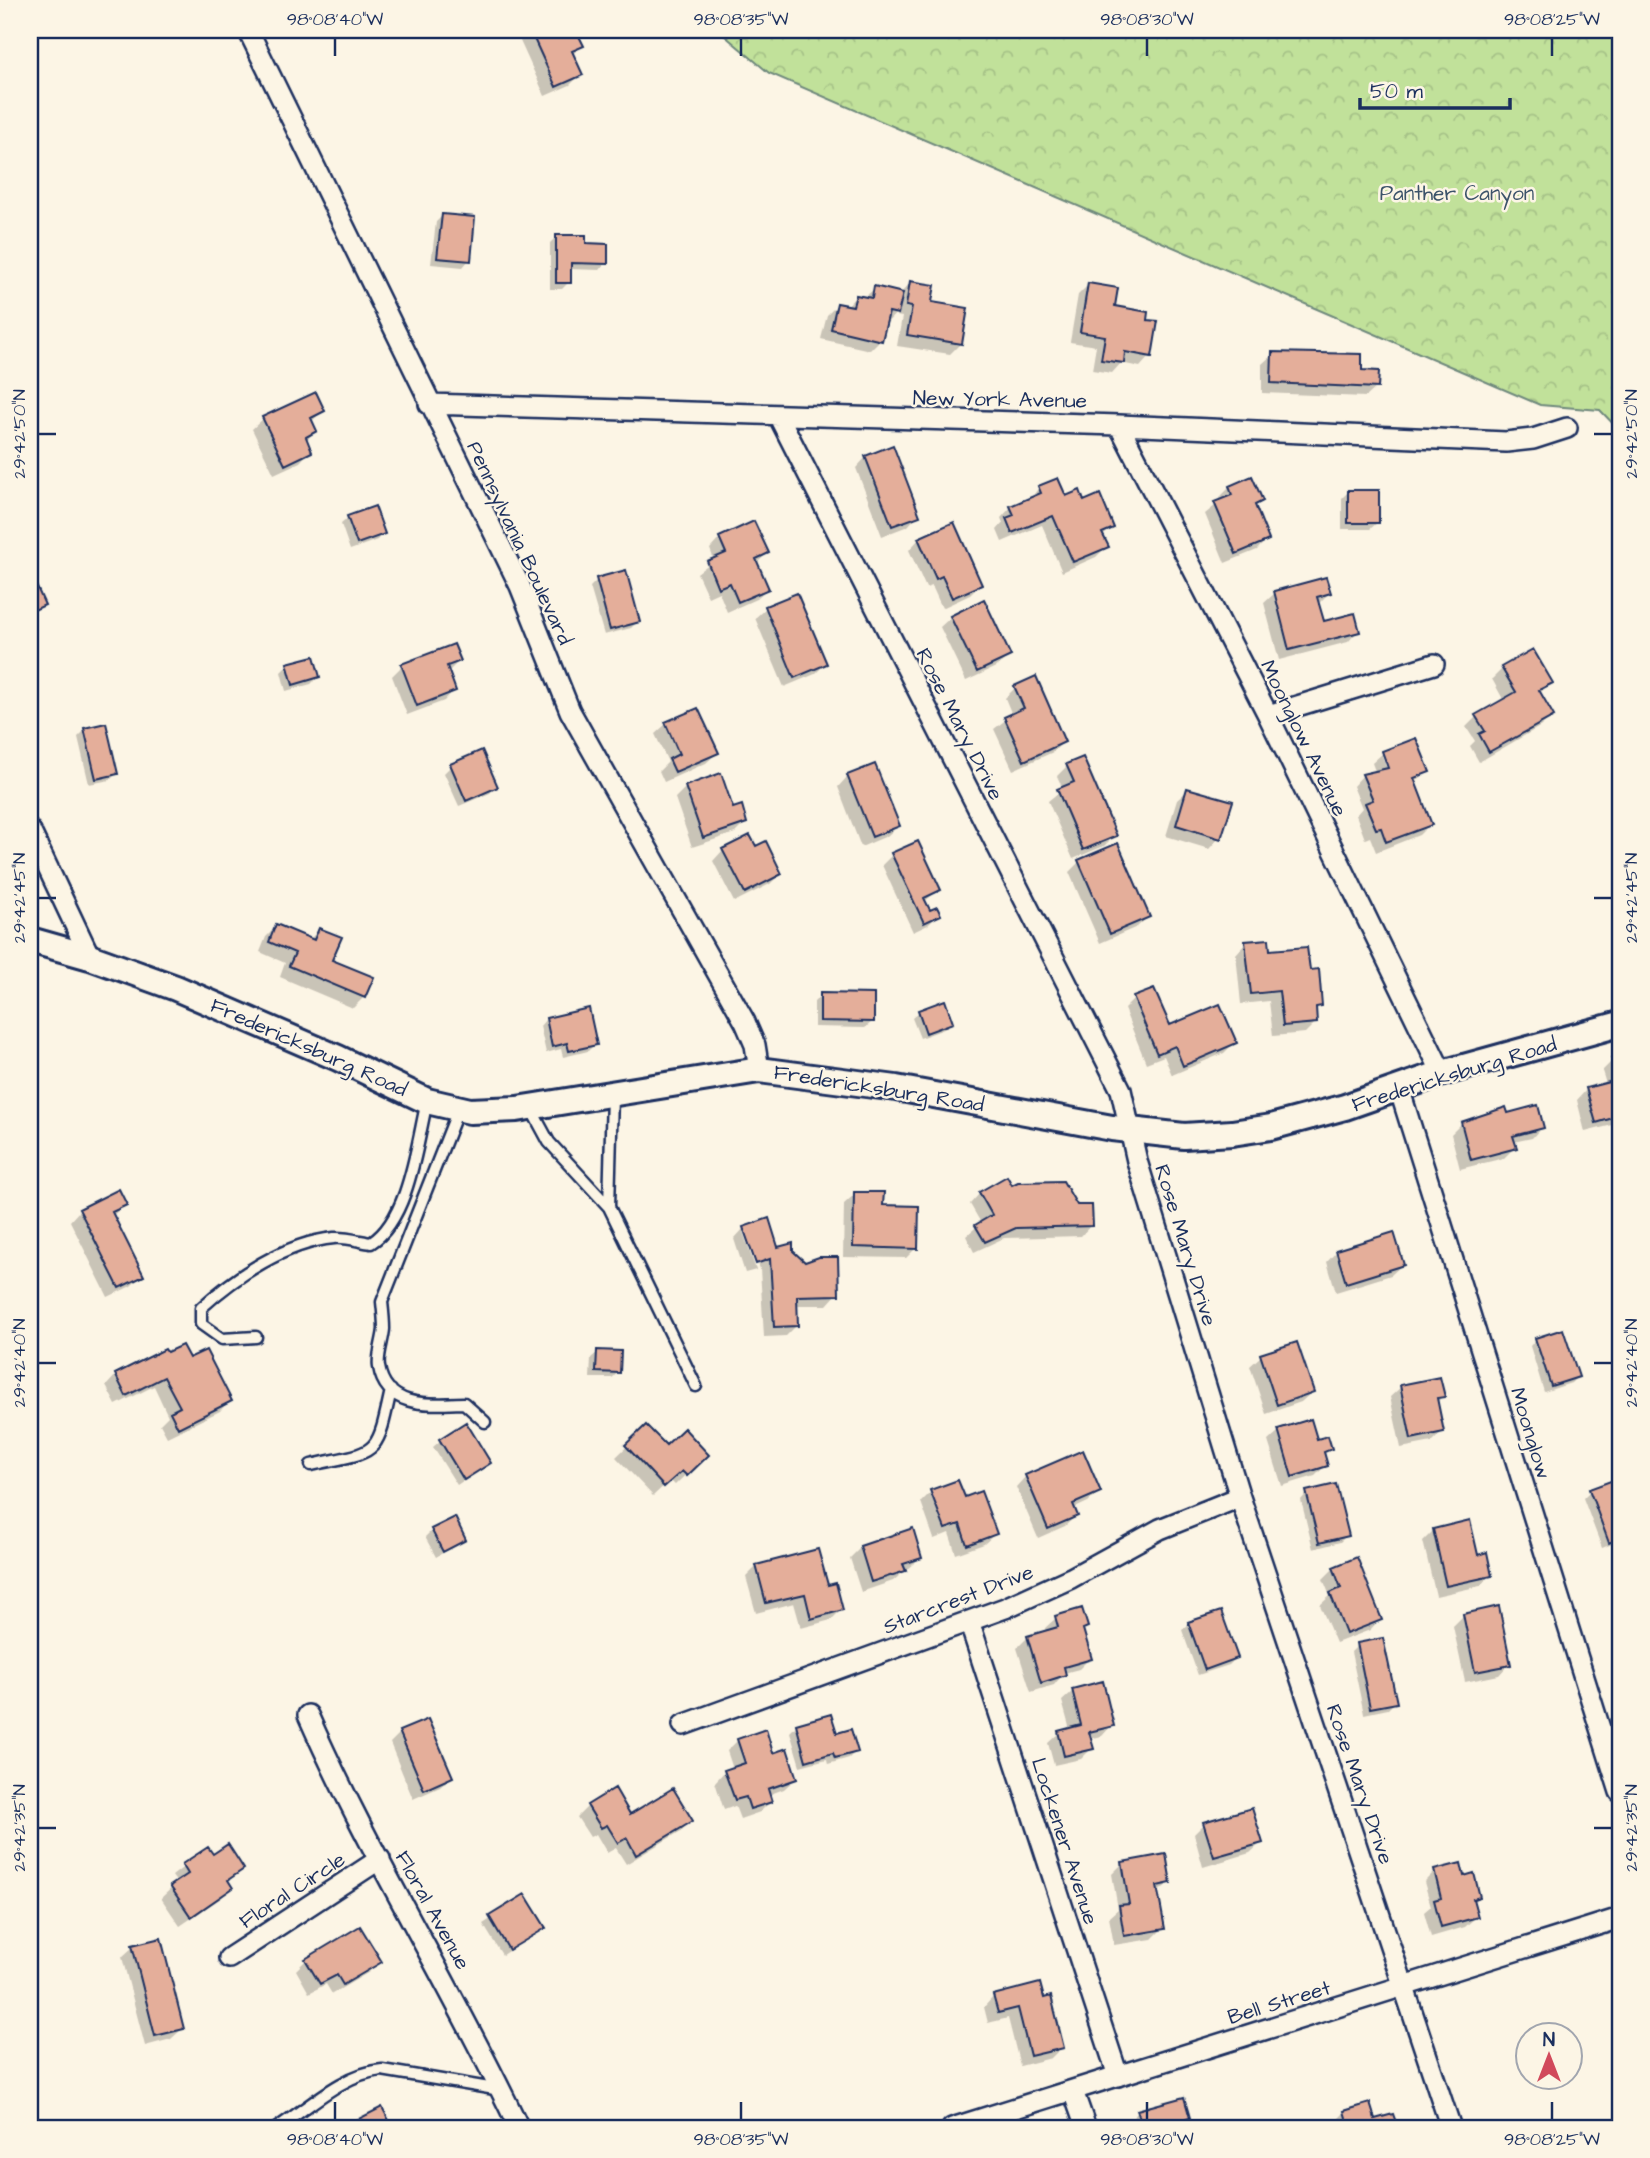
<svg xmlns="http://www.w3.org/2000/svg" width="1650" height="2158" font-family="'Architects Daughter',sans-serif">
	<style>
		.forest { fill: url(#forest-crowns); stroke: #6e887c; stroke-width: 2 }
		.shadow { fill: #0003; fill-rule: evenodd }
		.building { fill: #e4ae9a; stroke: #1b2f5e; stroke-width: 2 }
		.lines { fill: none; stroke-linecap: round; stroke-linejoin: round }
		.service-casing { stroke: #1b2f5e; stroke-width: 15 }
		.minor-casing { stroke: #1b2f5e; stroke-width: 24 }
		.tertiary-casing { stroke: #1b2f5e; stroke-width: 30 }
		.service { stroke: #fcf5e5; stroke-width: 10 }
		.minor { stroke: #fcf5e5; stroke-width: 19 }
		.tertiary { stroke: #fcf5e5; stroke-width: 24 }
		.ticks { fill: none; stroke: #1b2f5e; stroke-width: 2.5 }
		.labels { text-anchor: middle; stroke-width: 5; stroke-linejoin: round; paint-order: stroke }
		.park-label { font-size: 21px; fill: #3c536a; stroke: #fcf5e5 }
		.street-label { font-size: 21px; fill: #1b2f5e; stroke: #fcf5e5 }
		.neatline { fill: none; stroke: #1b2f5e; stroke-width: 2.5 }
		.ticks-label { font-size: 18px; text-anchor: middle; fill: #1b2f5e }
	</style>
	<defs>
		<pattern id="forest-crowns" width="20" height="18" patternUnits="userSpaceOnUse" patternTransform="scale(1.75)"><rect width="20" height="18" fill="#c1e19a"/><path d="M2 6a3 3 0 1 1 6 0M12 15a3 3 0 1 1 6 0" fill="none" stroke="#a5c187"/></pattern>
	</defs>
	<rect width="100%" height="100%" fill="#fcf5e5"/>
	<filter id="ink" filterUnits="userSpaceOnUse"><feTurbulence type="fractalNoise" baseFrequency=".0143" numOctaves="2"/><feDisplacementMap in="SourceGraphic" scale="14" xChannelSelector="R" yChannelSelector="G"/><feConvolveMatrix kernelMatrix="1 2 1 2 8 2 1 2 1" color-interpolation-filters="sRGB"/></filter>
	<g filter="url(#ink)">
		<path class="forest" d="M718,30H1620V431L1600,410L1540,405L769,73Z"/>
		<path class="shadow" d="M532,30H574L581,46L572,55L581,74L570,85L545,96L520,41Z
			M443,215L469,260L463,267L431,264L436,222Z
			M557,236L606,263L600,270L569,269V282L562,289H550V243Z
			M911,282L960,344L950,354L897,346L902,317L896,316L897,312L886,324L880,340L870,350L821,339L827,315L837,305L846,307L856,296L864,298L875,288L900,294Z
			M1088,285L1113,307L1150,356L1140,367L1121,363L1112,373L1092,370L1096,346L1070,342L1078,295Z
			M1273,354L1360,372L1377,387L1366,397L1262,393V364Z
			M323,411L312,421L315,431L306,441L310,451L300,462L274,474L252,429L263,419Z
			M866,457L918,515L908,526L882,536L856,468Z
			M1039,487L1083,503L1112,527L1102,537L1106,547L1096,557L1062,572L1042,525L1002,542L997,530L1003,523L1001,518L1011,507L1030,500Z
			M1230,487L1261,501L1254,508L1267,539L1257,550L1225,563L1205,514L1221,501L1219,498Z
			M1348,492L1377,523L1370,529H1342V498Z
			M348,518L383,533L377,540L350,550L341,524Z
			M720,538L767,553L756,564L767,589L756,599L727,612L719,592L708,597L697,573L714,560L710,549Z
			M919,539L980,585L970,595L942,608L932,586L926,588L909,550Z
			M30,576L43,604L30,614Z
			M597,580L638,621L631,628L604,635L590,587Z
			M1275,593H1329L1318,604L1323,623L1358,631L1348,642L1279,660L1264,603Z
			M796,595L825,664L815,674L784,687L755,618L766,608Z
			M951,617L1009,655L998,666L966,681L940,627Z
			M459,661L449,671L454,690L444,701L407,715L392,676L402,666Z
			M288,665L318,677L311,684L286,691L281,672Z
			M1503,668L1551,682L1539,694L1552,716L1541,726L1479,762L1470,746L1475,741L1466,727L1477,716L1504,701L1492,679Z
			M1015,688L1063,742L1053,752L1013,770L994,729L1012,715L1005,698Z
			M666,724L717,753L706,763L664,782L659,771L668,762L655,734Z
			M85,730L117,773L110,780L89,784L78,737Z
			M481,753L496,786L490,793L459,806L444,773L451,766Z
			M1383,753L1428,771L1414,783L1430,824L1419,835L1376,852L1370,837L1365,839L1356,815L1362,808L1353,786L1363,775L1375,771L1372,763ZM1382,756H1385L1393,775L1390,777Z
			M1068,765L1115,835L1104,846L1073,859L1048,801L1063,789L1057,776Z
			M848,776L898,826L887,836L861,847L838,787Z
			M686,787L732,811L745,823L735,833L692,847L675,798Z
			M1188,790L1219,838L1209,849L1166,836L1177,800Z
			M755,848L780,874L770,884L734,902L713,861L723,850Z
			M892,855L938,890L924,902L929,912L938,915L928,925L913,932L882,865Z
			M1079,862L1148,917L1137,927L1100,943L1069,872Z
			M277,926L309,940L319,930L330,961L364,997L353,1008L280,977L285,963L260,952L266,937Z
			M1246,943L1308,972L1320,1005L1315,1011L1316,1022L1305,1033L1273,1036L1269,1001L1241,1004L1236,954Z
			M821,995L872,1022L865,1028L814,1027V1002Z
			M1134,999L1169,1028L1235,1042L1224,1053L1172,1075L1164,1056L1146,1063L1124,1009Z
			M919,1012L951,1022L944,1029L920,1038L912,1018Z
			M546,1019L595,1044L588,1051L563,1057L561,1049L546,1053L540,1026Z
			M1620,1058V1123L1585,1132L1577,1100L1587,1089L1606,1084L1602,1071L1613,1060Z
			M1507,1115L1542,1127L1532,1138L1513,1142L1515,1147L1504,1158L1460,1169L1451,1134L1462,1123Z
			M1012,1188L1076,1207L1091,1225L1081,1236L1004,1238L974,1252L966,1236L981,1223L970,1204L980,1193Z
			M855,1194L882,1207L916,1248L906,1258L843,1257L844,1204Z
			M125,1205L112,1216L142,1275L131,1286L108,1297L70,1221L80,1210Z
			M744,1228L777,1250L792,1251L837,1294L827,1305H796V1326L786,1336L764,1337L760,1269L747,1232H743L756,1270L745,1273L734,1239Z
			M1337,1251L1402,1265L1391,1275L1336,1292L1327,1262Z
			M1536,1339L1577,1377L1571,1383L1544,1392L1530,1346Z
			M1296,1344L1312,1392L1301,1402L1266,1414L1250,1366L1261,1356Z
			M598,1352L619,1372L612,1378H590L591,1358Z
			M188,1361L230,1400L220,1411L167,1437L160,1424L168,1416L154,1386L116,1405L106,1386L116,1375Z
			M1401,1387L1443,1396L1436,1403L1442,1432L1432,1442L1401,1448L1390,1397Z
			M646,1428L666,1448L707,1454L675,1485L670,1480L653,1496L616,1457Z
			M1279,1431L1330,1449L1323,1455L1326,1465L1315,1476L1282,1486L1268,1441Z
			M440,1441L489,1463L457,1485L433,1447Z
			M1026,1476L1099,1492L1088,1502L1073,1509L1076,1516L1065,1526L1038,1538L1016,1487Z
			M1615,1482L1620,1495V1541L1602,1548L1583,1498L1590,1491Z
			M931,1492L964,1500L995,1534L984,1544L956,1554L949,1533L934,1539L921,1502Z
			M1307,1493L1347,1535L1340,1542L1313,1549L1301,1500Z
			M432,1530L464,1540L436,1557L425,1537Z
			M1433,1531L1477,1557L1490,1575L1480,1586L1436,1596L1423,1541Z
			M861,1547L920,1558L893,1581L861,1592L850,1558Z
			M757,1566L826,1588L841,1610L831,1620L801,1628L794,1603L756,1613L746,1577Z
			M1334,1568L1380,1619L1370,1630L1336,1643L1320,1605L1330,1596L1323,1579Z
			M1464,1615L1509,1664L1499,1675L1465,1682L1453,1626Z
			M1056,1618L1086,1627L1082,1631L1090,1658L1079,1669L1064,1673L1054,1685L1031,1692L1017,1648L1028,1637L1046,1632L1045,1628Z
			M1189,1624L1236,1658L1229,1665L1198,1675L1182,1630Z
			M1358,1645L1395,1702L1388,1709L1364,1714L1351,1652Z
			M1073,1691L1112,1725L1102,1736L1089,1739L1092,1748L1081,1759L1054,1765L1048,1743L1059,1733L1070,1730L1062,1701Z
			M797,1725L835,1735L856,1751L849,1758L828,1764L827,1759L800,1766L790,1732Z
			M400,1733L451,1777L440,1787L413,1799L390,1743Z
			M738,1740L772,1755L795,1779L784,1789L768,1795L770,1802L760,1812L740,1819L735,1806L724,1810L715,1782L725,1771L733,1769L727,1751Z
			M588,1806L629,1816L691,1820L681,1831L626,1864L616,1848L607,1853L596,1834L590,1837L577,1817Z
			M1204,1824L1261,1843L1250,1853L1203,1867L1194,1834Z
			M207,1849L213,1857L242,1869L227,1882L231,1888L221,1898L180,1926L161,1898L177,1883L172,1876Z
			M1123,1863L1169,1883L1157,1893L1163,1928L1152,1939L1114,1945L1109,1917L1118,1909L1112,1874Z
			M1435,1871L1463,1878L1478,1897L1472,1903L1476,1917L1465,1927L1431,1937L1424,1912L1431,1906L1424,1882Z
			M525,1897L544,1928L502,1955L483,1924Z
			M133,1947L182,2029L171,2039L145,2046L122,1957Z
			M306,1960L379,1961L369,1972L332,1994L326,1984L309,1993L296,1970Z
			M1039,1985L1062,2047L1051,2058L1020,2066L1008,2018L988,2023L984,2007L994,1996Z
			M1138,2112L1188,2118L1178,2128H1130L1128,2123Z
			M1345,2112L1374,2122L1392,2116L1396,2128H1341L1338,2119Z"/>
		<path class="building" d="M530,30H576L584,46L572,51L583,75L556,87Z
			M442,214L475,217L471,261L437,258Z
			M556,235H586V243L608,244V264L571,263V283H556Z
			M910,281L935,285L932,302L968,308L962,344L907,335L912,307L906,306Z
			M1088,283L1118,288L1115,306L1148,312L1147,320L1158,321L1152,357L1125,352L1124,363L1101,360L1105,336L1080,332Z
			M874,286L903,293L898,314L889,312L882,341L831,329L837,303L853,306L856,295L872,298Z
			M1272,352L1362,354V370L1379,371L1378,388L1271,383Z
			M316,392L325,411L311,418L317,431L306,437L312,452L285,465L262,417Z
			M893,445L920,516L892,526L865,456Z
			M1252,476L1263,501L1255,505L1269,540L1236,554L1214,502L1232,495L1229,486Z
			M1058,478L1066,496L1080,490L1084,501L1100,494L1114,528L1102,533L1109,547L1073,562L1053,516L1012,533L1006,518L1014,515L1010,506L1041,493L1038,486Z
			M1348,490H1379V523H1348Z
			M375,506L385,534L357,544L347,516Z
			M754,521L769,553L756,559L769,589L738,602L730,583L718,588L707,561L726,553L719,537Z
			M954,522L982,585L952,598L942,576L936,579L918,538Z
			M626,570L640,622L610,630L596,578Z
			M30,572L45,605L30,612Z
			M1326,577L1331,593L1317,597L1324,621L1355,613L1360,632L1289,650L1274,591Z
			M797,593L827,664L794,678L765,606Z
			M984,599L1011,656L977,672L950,616Z
			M454,644L461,661L447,666L456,691L417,706L401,664Z
			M1533,649L1553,683L1539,690L1554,716L1489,752L1479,734L1485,731L1475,715L1516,692L1501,667Z
			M314,656L320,677L293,685L287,663Z
			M1036,676L1065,742L1024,761L1004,717L1024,708L1014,686Z
			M698,708L719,753L675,772L669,759L679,754L665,722Z
			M106,723L118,774L96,779L84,728Z
			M1416,738L1430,772L1414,778L1432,825L1386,842L1381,828L1376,829L1365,803L1373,800L1362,774L1388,768L1382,751Z
			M482,750L498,787L466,801L450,764Z
			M1083,757L1117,836L1083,850L1057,789L1074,782L1066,764Z
			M875,764L900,826L872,837L847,775Z
			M721,773L733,808L742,805L747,823L703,838L685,786Z
			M1187,788L1233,801L1221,839L1176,825Z
			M750,835L756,846L766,841L782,874L745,893L722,849Z
			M918,841L941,890L924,898L930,910L937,907L941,915L924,923L891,853Z
			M1118,843L1150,917L1110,934L1078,860Z
			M276,924L314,940L319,928L342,937L332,960L374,977L365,998L289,966L295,953L269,942Z
			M1269,939L1270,950L1307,947L1310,970L1319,969L1322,1006L1316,1007L1317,1023L1283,1026L1279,991L1251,994L1245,941Z
			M1154,989L1170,1025L1220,1004L1237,1043L1183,1066L1175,1046L1157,1054L1133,997Z
			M820,993L874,994V1022L820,1021Z
			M945,1000L953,1023L926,1033L918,1010Z
			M589,1008L597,1045L569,1051L567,1043L552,1047L546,1018Z
			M1620,1056V1116L1596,1123L1586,1088L1617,1080L1612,1059Z
			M1538,1105L1544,1128L1513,1136L1517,1148L1471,1160L1461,1122L1506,1107L1508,1113Z
			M1007,1176L1012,1185L1018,1182L1063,1181L1077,1205H1092L1093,1226L1016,1228L985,1242L975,1225L992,1215L979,1192Z
			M119,1189L127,1205L112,1212L144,1276L119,1288L79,1209Z
			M854,1192H884L883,1205L919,1206L918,1249L853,1247Z
			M769,1218L778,1247L793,1243V1251L805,1262L819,1257H838L839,1295L797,1296L798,1326L774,1327L770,1259L756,1264L743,1227Z
			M1394,1232L1404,1265L1346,1283L1336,1250Z
			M1563,1329L1579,1377L1551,1386L1535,1338Z
			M1297,1342L1314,1392L1277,1405L1260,1354Z
			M182,1345L189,1358L206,1350L232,1401L178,1428L170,1412L180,1407L164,1377L126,1396L115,1374L165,1349L167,1352Z
			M597,1350L621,1351L620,1373L596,1372Z
			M1440,1377L1445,1397L1437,1398L1444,1432L1411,1439L1400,1385Z
			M1311,1419L1317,1439L1328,1436L1332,1449L1324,1452L1328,1466L1292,1477L1278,1429Z
			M466,1422L491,1463L464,1480L439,1439Z
			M646,1425L666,1445L684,1428L709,1455L687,1476L682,1471L664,1487L625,1445Z
			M1083,1450L1101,1492L1073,1504L1078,1516L1048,1529L1025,1475Z
			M1616,1479L1620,1491V1538L1609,1543L1589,1489Z
			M958,1480L965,1497L981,1491L997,1534L967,1545L960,1524L945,1529L930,1490Z
			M1336,1484L1349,1536L1319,1543L1306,1491Z
			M455,1517L466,1540L443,1552L431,1529Z
			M1470,1520L1478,1555L1487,1552L1492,1576L1446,1586L1433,1529Z
			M913,1528L922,1558L903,1564L906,1571L871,1582L860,1546Z
			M818,1549L828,1585L836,1583L843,1610L811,1619L805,1594L766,1603L756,1565Z
			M1357,1557L1382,1620L1346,1634L1330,1593L1341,1588L1333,1567Z
			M1499,1606L1511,1665L1475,1672L1463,1614Z
			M1082,1608L1088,1627L1083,1629L1092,1659L1064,1667L1066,1675L1041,1683L1027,1636L1058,1627L1055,1616Z
			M1221,1611L1238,1658L1205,1670L1188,1622Z
			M1383,1638L1397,1703L1370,1708L1357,1643Z
			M1103,1681L1114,1726L1089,1732L1094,1749L1064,1756L1058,1731L1081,1725L1072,1689Z
			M831,1714L837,1733L851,1729L858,1752L835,1758L833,1753L806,1761L796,1724Z
			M428,1719L453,1777L424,1790L399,1731Z
			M766,1729L773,1753L787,1748L797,1779L768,1789L772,1802L750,1809L746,1797L735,1800L724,1770L745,1763L737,1739Z
			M615,1788L630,1814L673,1788L693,1821L636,1855L627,1838L618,1843L607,1825L601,1828L587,1805Z
			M1252,1808L1263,1843L1214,1857L1203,1822Z
			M228,1844L244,1869L228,1880L233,1888L191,1917L170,1886L188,1874L182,1864L208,1847L213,1854Z
			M1166,1854L1171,1883L1157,1886L1165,1929L1124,1936L1119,1905L1129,1904L1122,1862Z
			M1461,1863L1464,1876L1474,1873L1480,1897L1473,1899L1478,1917L1441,1927L1434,1900L1441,1898L1434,1870Z
			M525,1894L546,1928L509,1950L489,1916Z
			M360,1926L382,1962L343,1985L337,1975L320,1984L305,1959Z
			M161,1938L184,2029L155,2036L132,1945Z
			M1040,1983L1044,1998L1051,1996L1064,2048L1030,2056L1018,2008L998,2013L993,1995Z
			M1184,2097L1190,2118L1177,2122L1179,2128H1143L1137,2110Z
			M1370,2103L1375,2119L1393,2114L1398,2128H1349L1344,2111Z
			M382,2107L393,2128H341Z"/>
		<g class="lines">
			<defs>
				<path id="service" d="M530,1107L549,1142L609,1207L696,1386
					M458,1110L382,1302C383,1311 384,1320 384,1329C383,1341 377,1356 379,1367C386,1410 433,1404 464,1403L485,1422
					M609,1207L612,1095
					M256,1337L222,1339L201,1324V1308C236,1276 285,1243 334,1238C345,1237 359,1241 371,1243C409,1219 417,1143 427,1101
					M311,1465C379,1450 376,1459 391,1390
					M277,2128C309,2107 344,2073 382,2070L501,2090"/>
				<path id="minor" d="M248,30L520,586L570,711L745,1022L755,1045L759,1070
					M429,404L1119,425L1506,442L1533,439L1567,428
					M779,417L1121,1090L1137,1161L1240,1497L1451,2128
					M1119,425L1268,715L1442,1073
					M1268,715L1434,664
					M30,830L90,957
					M1399,1088L1620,1792
					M969,1621L1118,2076
					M308,1715C370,1856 453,1988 519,2128
					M683,1725L1005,1608L1071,1578L1160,1529L1240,1497
					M229,1958L380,1859
					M1073,2091L1086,2128
					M952,2128L1620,1918"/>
				<path id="tertiary" d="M30,940L90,957L176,988L338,1058L427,1101L470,1111L517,1109L759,1070L896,1088L1112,1128L1184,1136L1232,1133L1271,1127L1345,1107L1442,1073L1620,1024"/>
			</defs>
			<use href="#service" class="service-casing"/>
			<use href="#minor" class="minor-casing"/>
			<use href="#tertiary" class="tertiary-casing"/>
			<use href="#service" class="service"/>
			<use href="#minor" class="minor"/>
			<use href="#tertiary" class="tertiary"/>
		</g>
	</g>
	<path class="ticks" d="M335,38V56M741,38V56M1147,38V56M1552,38V56M38,434H56M1594,434H1612M38,898H56M1594,898H1612M38,1363H56M1594,1363H1612M38,1828H56M1594,1828H1612M335,2102V2120M741,2102V2120M1147,2102V2120M1552,2102V2120"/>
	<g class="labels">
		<g class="park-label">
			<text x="1457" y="200">Panther Canyon</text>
		</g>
		<g class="street-label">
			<text transform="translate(1000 399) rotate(1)" y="7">New York Avenue</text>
			<text transform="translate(520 543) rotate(65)" y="7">Pennsylvania Boulevard</text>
			<text transform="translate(960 724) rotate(63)" y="7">Rose Mary Drive</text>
			<text transform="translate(1304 738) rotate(64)" y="7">Moonglow Avenue</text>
			<text transform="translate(309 1047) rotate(24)" y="7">Fredericksburg Road</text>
			<text transform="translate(1454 1074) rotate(-17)" y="7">Fredericksburg Road</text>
			<text transform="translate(879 1088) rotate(9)" y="7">Fredericksburg Road</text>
			<text transform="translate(1186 1245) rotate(73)" y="7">Rose Mary Drive</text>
			<text transform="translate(1531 1433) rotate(73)" y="7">Moonglow</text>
			<text transform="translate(958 1599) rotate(-21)" y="7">Starcrest Drive</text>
			<text transform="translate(1360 1784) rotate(71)" y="7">Rose Mary Drive</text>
			<text transform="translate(1065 1841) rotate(72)" y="7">Lockener Avenue</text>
			<text transform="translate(292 1890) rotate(-33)" y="7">Floral Circle</text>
			<text transform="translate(433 1910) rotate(61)" y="7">Floral Avenue</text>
			<text transform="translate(1279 2002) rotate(-17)" y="7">Bell Street</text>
		</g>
	</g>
	<rect width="1650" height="2158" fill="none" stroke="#fcf5e5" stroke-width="77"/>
	<g transform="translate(1549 2056)"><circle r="33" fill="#fcf5e5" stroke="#a2a6af" stroke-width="2"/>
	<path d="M0-5L12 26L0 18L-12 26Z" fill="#d1495b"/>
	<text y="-10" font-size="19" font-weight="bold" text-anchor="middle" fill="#1b2f5e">N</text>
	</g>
	<path d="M1360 98v10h150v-10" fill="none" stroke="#1b2f5e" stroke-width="3.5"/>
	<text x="1370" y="98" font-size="21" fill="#1b2f5e" stroke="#fcf5e5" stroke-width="5" paint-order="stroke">50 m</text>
	<rect x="38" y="38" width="1574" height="2082" class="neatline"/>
	<g class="ticks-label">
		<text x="335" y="25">98°08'40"W</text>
		<text x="741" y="25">98°08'35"W</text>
		<text x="1147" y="25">98°08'30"W</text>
		<text x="1552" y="25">98°08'25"W</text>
		<text transform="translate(19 434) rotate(-90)" y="6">29°42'50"N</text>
		<text transform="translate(1631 434) rotate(-90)" y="6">29°42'50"N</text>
		<text transform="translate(19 898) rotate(-90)" y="6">29°42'45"N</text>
		<text transform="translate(1631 898) rotate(-90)" y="6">29°42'45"N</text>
		<text transform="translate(19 1363) rotate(-90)" y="6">29°42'40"N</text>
		<text transform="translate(1631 1363) rotate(-90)" y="6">29°42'40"N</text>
		<text transform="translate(19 1828) rotate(-90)" y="6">29°42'35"N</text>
		<text transform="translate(1631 1828) rotate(-90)" y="6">29°42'35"N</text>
		<text x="335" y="2145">98°08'40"W</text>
		<text x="741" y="2145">98°08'35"W</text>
		<text x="1147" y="2145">98°08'30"W</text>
		<text x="1552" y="2145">98°08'25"W</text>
	</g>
</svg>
